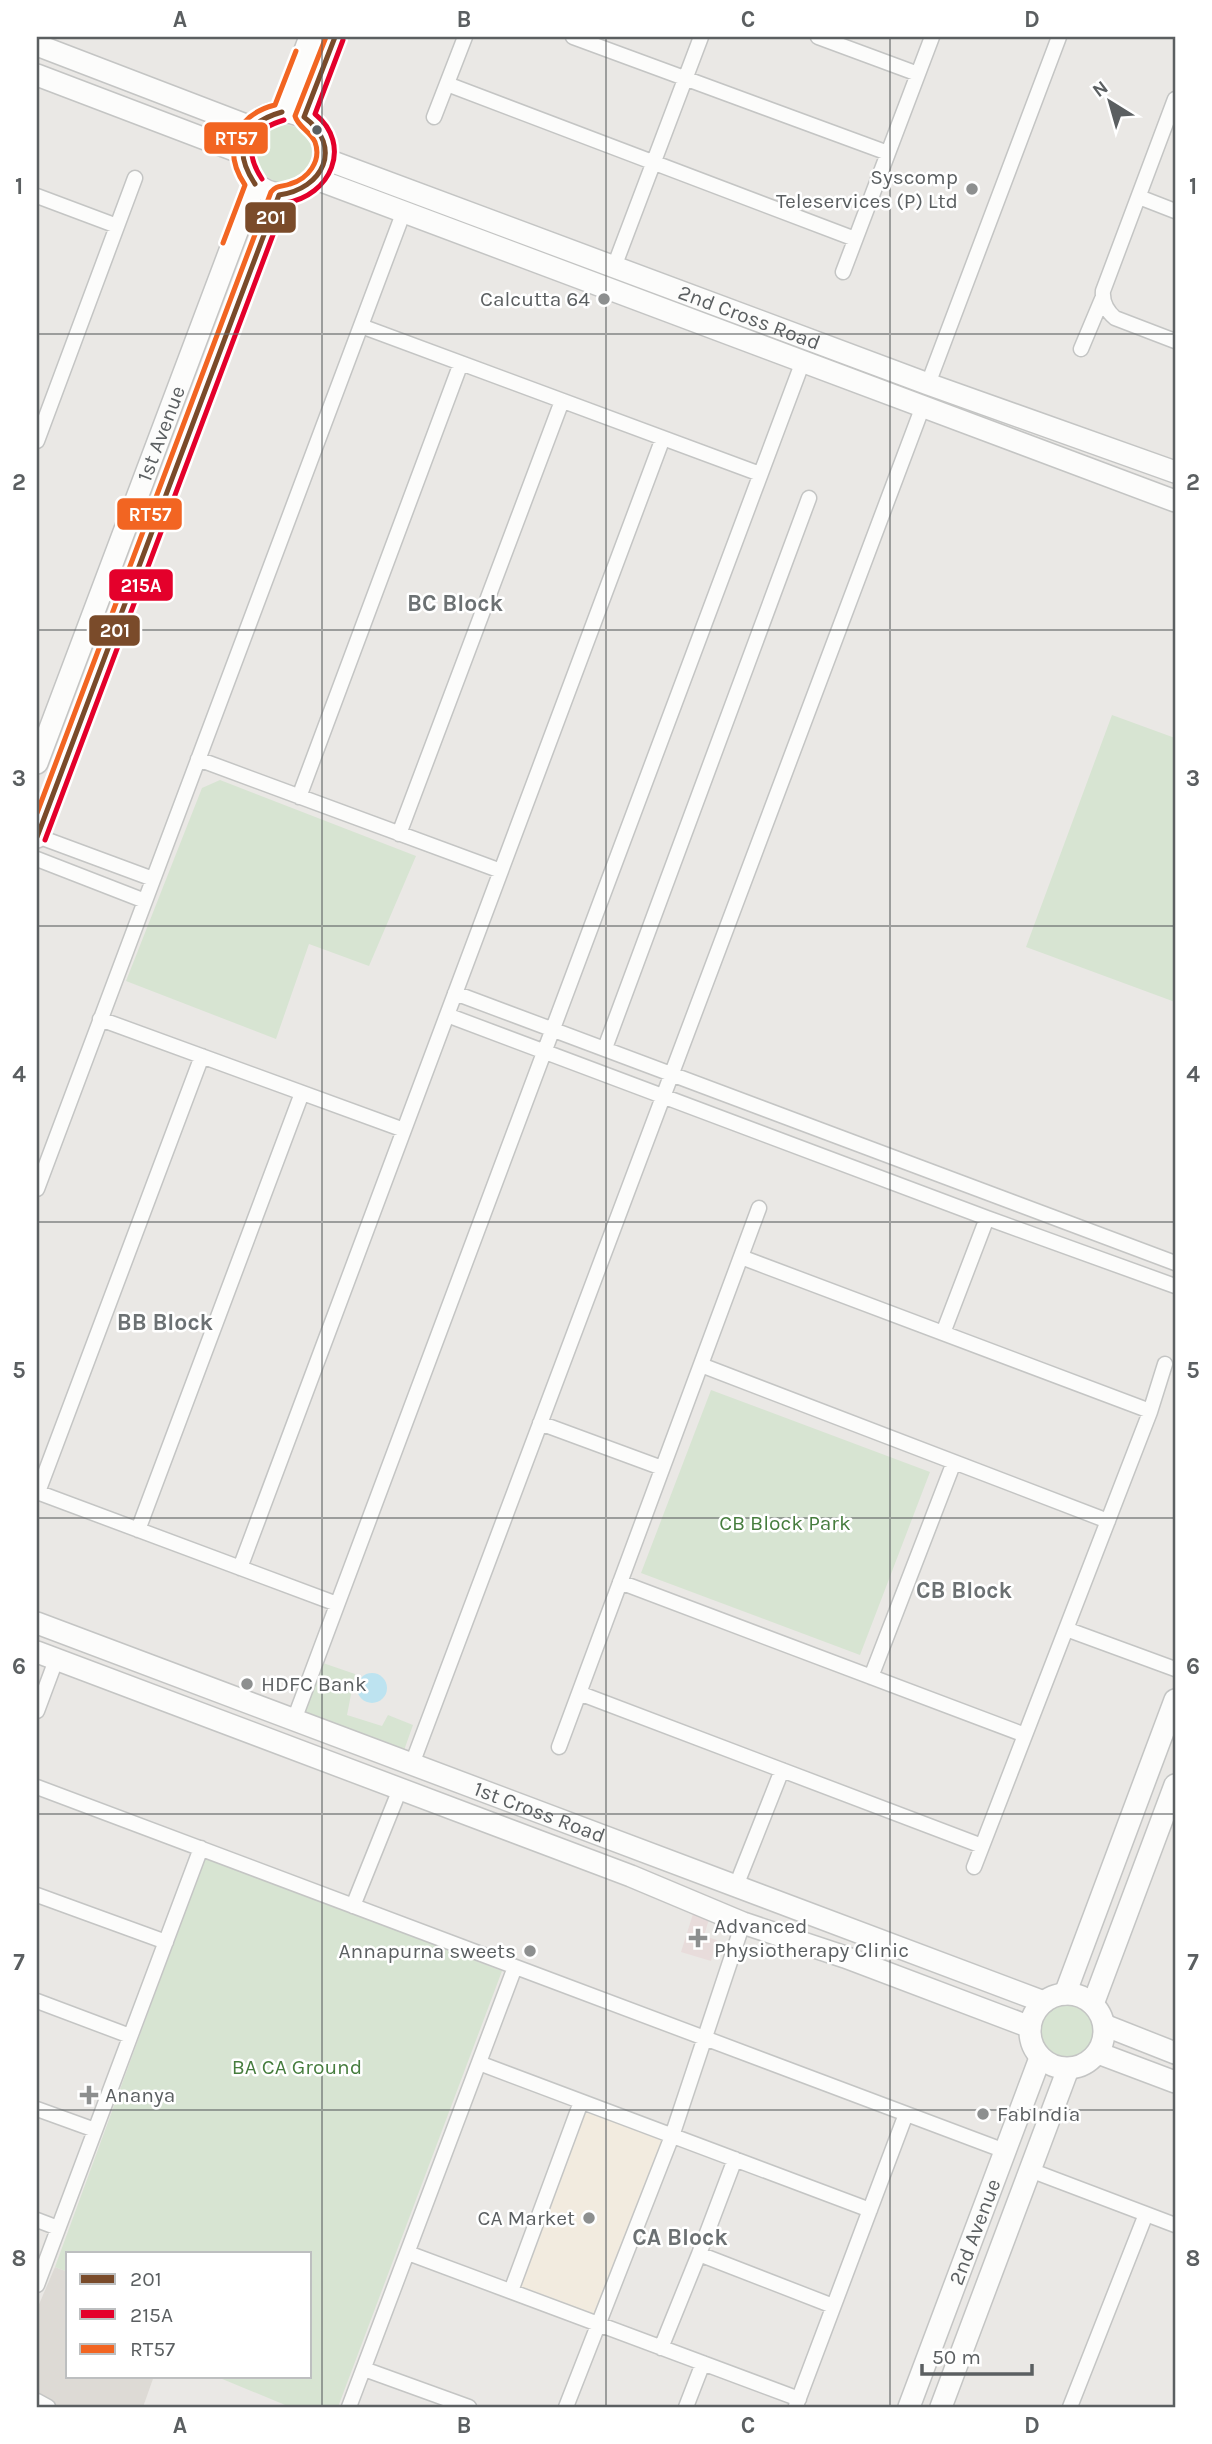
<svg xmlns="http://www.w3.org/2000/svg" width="1212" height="2444" font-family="Karla,sans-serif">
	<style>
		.commercial { fill: #f2ebdf }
		.education { fill: #dddad5 }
		.medical { fill: #e8dcdb }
		.green { fill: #d7e4d2 }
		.water { fill: #bde3f0 }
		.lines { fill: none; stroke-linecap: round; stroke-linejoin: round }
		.street-casing { stroke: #c4c5c4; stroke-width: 17 }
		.secondary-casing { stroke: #c4c5c4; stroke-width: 24 }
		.street { stroke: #fcfcfb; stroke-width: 14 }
		.secondary { stroke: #fcfcfb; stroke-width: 21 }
		.bus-1-casing { stroke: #fff; stroke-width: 10 }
		.bus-2-casing { stroke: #fff; stroke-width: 10 }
		.bus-3-casing { stroke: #fff; stroke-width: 10 }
		.bus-1 { stroke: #7a4b2a; stroke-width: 5 }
		.bus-2 { stroke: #e4002b; stroke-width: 5 }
		.bus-3 { stroke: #f26522; stroke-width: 5 }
		.grid { fill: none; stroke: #5b5f61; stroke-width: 2; stroke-opacity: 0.55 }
		.bus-dot { fill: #5b5f61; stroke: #fff; stroke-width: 2.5 }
		.poi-dot { fill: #8d8f8f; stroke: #fff; stroke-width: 2.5 }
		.labels { text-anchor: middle; stroke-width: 5; stroke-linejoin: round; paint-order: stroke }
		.poi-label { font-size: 21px; fill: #5b5f61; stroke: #fff; text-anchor: end }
		.street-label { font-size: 21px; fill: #5b5f61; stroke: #fff }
		.park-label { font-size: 21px; fill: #467d3e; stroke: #fff }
		.neighbourhood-label { font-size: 23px; font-weight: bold; fill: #6c7173; stroke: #fff }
		.line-badge { stroke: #fff; stroke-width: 2.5 }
		.badge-label { font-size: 19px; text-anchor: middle; font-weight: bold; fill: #fff }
		.neatline { fill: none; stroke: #5b5f61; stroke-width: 2.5 }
		.grid-label { font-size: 23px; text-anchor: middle; font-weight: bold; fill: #5b5f61 }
	</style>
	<rect width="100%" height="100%" fill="#eae8e5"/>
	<path class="commercial" d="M582,2106L664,2140L593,2318L515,2289Z"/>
	<path class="education" d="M55,2267L68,2272V2376H154L143,2407H60L37,2395V2309Z"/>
	<path class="medical" d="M693,1914L709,1919L704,1936L717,1940L711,1961L681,1952Z"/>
	<path class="green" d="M256 154a29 29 0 1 1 58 0a29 29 0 1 1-58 0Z
		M1112,715L1175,738V1002L1026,947Z
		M220,780L416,856L369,966L309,944L276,1039L126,981L202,788Z
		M711,1390L930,1472L860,1655L641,1573Z
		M323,1663L355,1674L347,1715L382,1726L388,1715L413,1725L402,1756L299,1718Z
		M205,1857L502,1971L338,2407H290L215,2376H310V2253H68V2272L55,2267Z
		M1039 2031a29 29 0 1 1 58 0a29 29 0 1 1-58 0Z"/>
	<path class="water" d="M357 1688a15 15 0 1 1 30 0a15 15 0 1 1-30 0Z"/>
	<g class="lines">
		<defs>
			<path id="street" d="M573,37L888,153
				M818,37L918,74
				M447,84L855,239
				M1175,99L1103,291C1102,302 1106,310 1115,318L1175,341
				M434,117L465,37
				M37,196L117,226
				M1139,197L1175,211
				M614,267L701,37
				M843,272L932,37
				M361,326L760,474
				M1081,349L1102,299
				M928,384L1059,37
				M37,441L135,178
				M198,759L501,871
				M299,797L461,363
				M399,834L562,401
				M37,836L153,879
				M37,859L145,901
				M455,993L1175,1263
				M447,1015L987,1218L1175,1286
				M100,1019L404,1130
				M605,1048L809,498
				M37,1189L404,211
				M741,1257L1150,1411
				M943,1333L987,1218
				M701,1365L1108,1521
				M540,1423L662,1468
				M37,1492L337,1604
				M38,1492L202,1056
				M138,1530L302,1093
				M240,1568L663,438
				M620,1582L1025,1735
				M1066,1629L1175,1669
				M871,1677L954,1462
				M579,1693L982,1846
				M37,1711L56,1660
				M294,1720L803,361
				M559,1747L759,1208
				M412,1764L923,406
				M37,1787L1005,2151
				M974,1867L1150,1412L1165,1364
				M736,1886L782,1770
				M37,1895L166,1942
				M353,1906L400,1789
				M37,2001L130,2036
				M479,2063L870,2210
				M37,2109L95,2130
				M735,2159L699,2254L833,2306
				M1030,2170L1175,2225
				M37,2220L58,2228
				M408,2253L799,2399
				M37,2285L201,1848
				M511,2291L581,2102
				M661,2348L699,2254
				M364,2369L469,2407
				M37,2401L48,2407
				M796,2406L906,2114
				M349,2407L515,1967
				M566,2407L672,2136L743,1923
				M686,2407L703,2363
				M1070,2407L1146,2214"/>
			<g id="secondary">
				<path d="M37,45L251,127"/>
				<path d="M37,75L242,153"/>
				<circle cx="283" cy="153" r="41"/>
				<path d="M282,112L310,37"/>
				<path d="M304,117L335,37"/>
				<path id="s1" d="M325,159L928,384L1175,472"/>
				<path d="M316,179L1175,501"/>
				<path id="s2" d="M37,763L255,184"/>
				<path d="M37,837L279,195"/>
				<path id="s3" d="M37,1623L1044,2002"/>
				<path d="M37,1652L631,1876L743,1923L845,1957L1030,2027"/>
				<circle cx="1067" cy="2031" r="37"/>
				<path d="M1065,1994L1175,1700"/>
				<path d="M1093,2004L1175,1785"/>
				<path d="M1104,2025L1175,2053"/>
				<path d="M1098,2053L1175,2082"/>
				<path id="s4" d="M909,2407L1040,2058"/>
				<path d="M941,2407L1068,2069"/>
			</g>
		</defs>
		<use href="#street" class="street-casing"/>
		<use href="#secondary" class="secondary-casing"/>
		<use href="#street" class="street"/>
		<use href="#secondary" class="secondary"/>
		<defs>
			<path id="bus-1" d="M255,184C232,150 242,123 282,112
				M37,837L279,195C323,189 344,147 304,117L335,37"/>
			<path id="bus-2" d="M262,179C243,150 250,130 284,120
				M45,840L285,203C331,196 353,145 315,114L343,40"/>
			<path id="bus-3" d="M223,243L245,185C222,151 235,115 275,105L296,51
				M37,813L271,192C276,185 282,187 290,184C308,179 322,161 315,142C310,131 298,127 295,116L326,37"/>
		</defs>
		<use href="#bus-1" class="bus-1-casing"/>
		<use href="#bus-2" class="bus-2-casing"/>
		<use href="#bus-3" class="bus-3-casing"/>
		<use href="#bus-1" class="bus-1"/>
		<use href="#bus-2" class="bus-2"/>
		<use href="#bus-3" class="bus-3"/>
	</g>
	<path class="grid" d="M322,37V2407M606,37V2407M890,37V2407M37,334H1175M37,630H1175M37,926H1175M37,1222H1175M37,1518H1175M37,1814H1175M37,2110H1175"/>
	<circle class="bus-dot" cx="317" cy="130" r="6"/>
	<g class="poi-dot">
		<circle cx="972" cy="189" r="7"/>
		<circle cx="604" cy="299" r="7"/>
		<circle cx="247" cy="1684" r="7"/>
		<path d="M694.5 1927.5h7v7h7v7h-7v7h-7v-7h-7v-7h7z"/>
		<circle cx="530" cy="1951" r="7"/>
		<path d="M85.5 2084.5h7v7h7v7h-7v7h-7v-7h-7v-7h7z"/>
		<circle cx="983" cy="2114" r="7"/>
		<circle cx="589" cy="2218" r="7"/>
	</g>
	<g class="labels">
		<g class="poi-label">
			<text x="958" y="184">Syscomp<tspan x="958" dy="24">Teleservices (P) Ltd</tspan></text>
			<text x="590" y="306">Calcutta 64</text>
			<text x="261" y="1691" text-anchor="start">HDFC Bank</text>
			<text x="714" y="1933" text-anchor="start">Advanced<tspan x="714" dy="24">Physiotherapy Clinic</tspan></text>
			<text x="516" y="1958">Annapurna sweets</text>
			<text x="105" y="2102" text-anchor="start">Ananya</text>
			<text x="997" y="2121" text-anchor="start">FabIndia</text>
			<text x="575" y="2225">CA Market</text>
		</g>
		<g class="street-label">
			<text dy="7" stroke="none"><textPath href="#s1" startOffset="453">2nd Cross Road</textPath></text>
			<text dy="7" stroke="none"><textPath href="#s2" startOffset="352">1st Avenue</textPath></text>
			<text dy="7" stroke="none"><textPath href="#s3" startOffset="537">1st Cross Road</textPath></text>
			<text dy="7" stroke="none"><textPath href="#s4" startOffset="187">2nd Avenue</textPath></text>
		</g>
		<g class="park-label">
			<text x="785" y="1530">CB Block Park</text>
			<text x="297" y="2074">BA CA Ground</text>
		</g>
		<g class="neighbourhood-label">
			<text x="455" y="611">BC Block</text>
			<text x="165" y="1330">BB Block</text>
			<text x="964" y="1598">CB Block</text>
			<text x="680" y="2245">CA Block</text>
		</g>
	</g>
	<g class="line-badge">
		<rect x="203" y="121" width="66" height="34" rx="7" fill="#f26522"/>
		<rect x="244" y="201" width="53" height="33" rx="7" fill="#7a4b2a"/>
		<rect x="116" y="497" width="67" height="34" rx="7" fill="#f26522"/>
		<rect x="108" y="568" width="66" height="34" rx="7" fill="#e4002b"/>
		<rect x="88" y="614" width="53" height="33" rx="7" fill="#7a4b2a"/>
	</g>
	<g class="badge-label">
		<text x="236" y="145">RT57</text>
		<text x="271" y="224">201</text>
		<text x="150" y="521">RT57</text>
		<text x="141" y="592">215A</text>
		<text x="115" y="637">201</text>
	</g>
	<rect width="1212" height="2444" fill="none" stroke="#ffffff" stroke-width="77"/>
	<rect x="66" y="2252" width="245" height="126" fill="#ffffff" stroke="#bdbfc0" stroke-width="2"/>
	<rect x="80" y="2274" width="35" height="10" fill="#7a4b2a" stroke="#bdbfc0" stroke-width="2"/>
	<text x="130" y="2286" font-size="21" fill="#5b5f61">201</text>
	<rect x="80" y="2309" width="35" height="10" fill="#e4002b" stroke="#bdbfc0" stroke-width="2"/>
	<text x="130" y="2322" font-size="21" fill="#5b5f61">215A</text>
	<rect x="80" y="2344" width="35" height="10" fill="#f26522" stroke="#bdbfc0" stroke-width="2"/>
	<text x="130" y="2356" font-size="21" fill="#5b5f61">RT57</text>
	<g transform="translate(1110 102) rotate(323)" stroke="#ffffff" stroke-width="5" paint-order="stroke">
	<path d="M0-5L12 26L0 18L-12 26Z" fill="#5b5f61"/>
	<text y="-10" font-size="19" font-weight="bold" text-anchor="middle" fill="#5b5f61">N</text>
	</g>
	<path d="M922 2364v10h110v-10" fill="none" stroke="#5b5f61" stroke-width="3.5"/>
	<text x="932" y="2364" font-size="21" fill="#5b5f61" stroke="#ffffff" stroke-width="5" paint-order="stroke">50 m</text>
	<rect x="38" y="38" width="1136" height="2368" class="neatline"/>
	<g class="grid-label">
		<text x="180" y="27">A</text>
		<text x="464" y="27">B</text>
		<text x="748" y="27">C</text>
		<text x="1032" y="27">D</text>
		<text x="19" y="194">1</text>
		<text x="1193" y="194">1</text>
		<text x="19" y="490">2</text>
		<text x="1193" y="490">2</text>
		<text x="19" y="786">3</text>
		<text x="1193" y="786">3</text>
		<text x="19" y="1082">4</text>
		<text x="1193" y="1082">4</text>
		<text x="19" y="1378">5</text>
		<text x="1193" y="1378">5</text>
		<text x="19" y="1674">6</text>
		<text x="1193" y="1674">6</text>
		<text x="19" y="1970">7</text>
		<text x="1193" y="1970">7</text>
		<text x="19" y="2266">8</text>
		<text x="1193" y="2266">8</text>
		<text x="180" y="2433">A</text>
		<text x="464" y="2433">B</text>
		<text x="748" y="2433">C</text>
		<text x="1032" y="2433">D</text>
	</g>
</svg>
